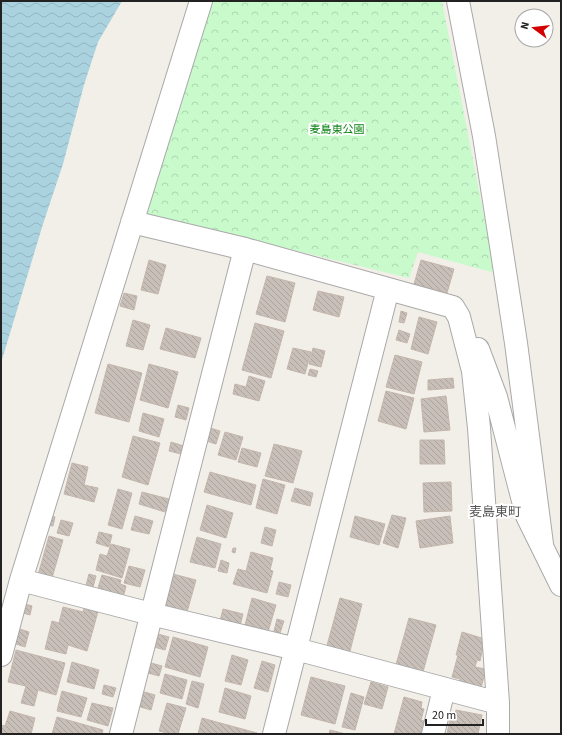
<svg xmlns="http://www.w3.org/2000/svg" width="562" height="735" font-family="'Source Sans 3','Noto Sans JP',sans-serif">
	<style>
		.park { fill: url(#park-crowns) }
		.water { fill: url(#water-waves) }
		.building { fill: url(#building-back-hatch); stroke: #c4b6ab }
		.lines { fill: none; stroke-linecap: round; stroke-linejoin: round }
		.minor-casing { stroke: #a9a9a9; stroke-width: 24 }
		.minor { stroke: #fff; stroke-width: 22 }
		.labels { text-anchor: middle; stroke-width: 4; stroke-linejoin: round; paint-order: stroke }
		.park-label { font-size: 11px; fill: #0c8416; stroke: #fff }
		.quarter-label { font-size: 13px; fill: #555; stroke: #fff }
	</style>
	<defs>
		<pattern id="park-crowns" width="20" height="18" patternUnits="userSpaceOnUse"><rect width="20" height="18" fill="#c8facc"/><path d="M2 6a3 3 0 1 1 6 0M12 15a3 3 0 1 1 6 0" fill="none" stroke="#acd6af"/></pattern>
		<pattern id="water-waves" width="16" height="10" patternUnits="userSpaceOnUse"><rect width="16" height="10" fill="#aad3df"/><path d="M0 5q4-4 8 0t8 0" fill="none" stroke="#92b5bf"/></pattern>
		<pattern id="building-back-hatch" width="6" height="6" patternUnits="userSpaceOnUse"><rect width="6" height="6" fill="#c7bfb8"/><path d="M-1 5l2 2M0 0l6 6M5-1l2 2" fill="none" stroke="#aba49e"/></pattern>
	</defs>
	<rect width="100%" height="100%" fill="#f2efe9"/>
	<path class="park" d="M207,1H442L495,273L418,252L409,278L145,214Z"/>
	<path class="water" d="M1,1H122L98,42L84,85L63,164L43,224L1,363Z"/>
	<path class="building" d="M149,260L166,265L158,294L141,290Z
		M421,260L454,269L447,293L414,284Z
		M267,276L295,283L285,322L256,314Z
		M318,291L344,297L339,317L313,310Z
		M124,293L137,296L134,310L120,306Z
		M401,311L407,313L404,323L399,322Z
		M419,317L437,322L428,354L411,349Z
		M133,320L150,325L143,350L126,346Z
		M255,323L284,331L271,378L242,370Z
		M166,328L201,338L195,358L160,349Z
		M399,330L410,334L407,343L396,340Z
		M293,348L311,352L305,374L287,369Z
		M313,348L325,351L321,367L309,364Z
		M395,355L422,362L414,394L386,387Z
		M108,364L142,373L129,422L95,413Z
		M149,364L178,372L168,408L140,400Z
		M310,369L318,371L316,377L308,375Z
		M249,376L265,381L259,401L233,394L235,384L246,387Z
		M453,378L454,388L428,390V380Z
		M386,391L414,398L406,429L378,421Z
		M446,396L450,430L424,432L421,399Z
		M178,405L189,408L186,420L175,417Z
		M143,413L164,419L159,437L139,431Z
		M207,427L220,431L216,444L203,440Z
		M225,432L243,437L236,460L218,455Z
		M133,436L160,443L148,485L122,477Z
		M420,440H444L445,464H420Z
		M171,442L184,446L181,454L169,451Z
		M274,444L302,451L293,483L265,476Z
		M242,448L261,453L257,467L238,462Z
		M72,463L88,467L84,485L98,488L94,502L64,494Z
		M210,472L256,485L251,505L204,492Z
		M263,479L285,485L277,514L256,508Z
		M451,482L452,511L424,512L423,483Z
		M295,488L313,493L310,506L291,501Z
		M118,489L132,493L122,529L108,525Z
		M142,492L169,499L165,512L139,504Z
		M207,505L233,513L226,538L200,530Z
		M48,515L55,517L53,526L46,525Z
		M392,515L406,518L398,548L383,543Z
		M135,516L153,521L149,534L131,530Z
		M355,516L385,524L379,545L350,537Z
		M450,516L453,543L420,548L416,521Z
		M61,520L73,523L69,536L57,533Z
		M265,527L276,530L272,546L261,543Z
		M99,532L112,535L109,547L96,543Z
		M49,536L63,540L52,578L38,575Z
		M197,537L221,544L215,568L190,562Z
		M111,544L130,549L122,578L96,570L100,554L107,556Z
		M233,548H236L235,553L232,552Z
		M251,552L273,558L270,570L273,571L267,593L233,584L238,569L246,571Z
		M221,560L229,563L227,573L218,571Z
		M129,566L145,570L140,587L124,583Z
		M169,573L196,580L187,612L160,605Z
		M89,574L96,576L92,591L85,589Z
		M102,575L121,580L120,584L126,586L123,598L97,591Z
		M279,582L291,585L288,597L276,594Z
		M252,598L276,605L268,632L245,625Z
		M340,598L362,604L349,655L326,649Z
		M25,604L32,606L30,615L23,613Z
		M85,604L99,608L87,651L68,645L66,654L45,649L52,621L59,623L63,607L83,612Z
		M223,609L243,614L240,626L220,621Z
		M409,618L436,625L421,679L394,672Z
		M277,619L284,621L280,633L274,631Z
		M17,628L29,632L25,647L13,643Z
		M462,632L485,639L480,661L477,660L475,667L486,669L480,692L458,686L460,679L452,677L458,655H456Z
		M158,634L169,637L165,650L154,647Z
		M173,637L208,647L200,677L165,667Z
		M16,650L65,663L56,695L38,690L34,706L21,703L26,686L8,682Z
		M232,655L248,660L241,685L225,681Z
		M262,661L275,665L268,692L254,688Z
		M72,662L99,670L94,689L67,682Z
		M151,663L162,666L159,676L148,673Z
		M165,674L187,680L182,699L160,693Z
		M311,677L345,686L335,724L301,715Z
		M192,681L204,684L198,708L186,704Z
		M371,682L388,687L382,709L364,704Z
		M104,685L116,688L113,697L102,694Z
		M225,688L251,696L245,719L219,712Z
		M62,691L87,698L81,717L57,711Z
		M141,691L155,695L151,710L137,706Z
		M351,693L364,697L355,730L342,727Z
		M404,697L422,702L421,708L424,709L421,720L424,721L421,734H394Z
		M92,703L113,708L108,726L87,720Z
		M167,703L186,708L178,734H171L159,731Z
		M456,710L482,715L478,734H447L451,714L455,715Z
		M10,711L35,718L31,734H1V725L5,726Z
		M57,717L103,730L102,734H52Z
		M202,718L257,733L198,734Z
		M330,730L346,734H329Z"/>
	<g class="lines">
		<defs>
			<path id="minor" d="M458,1L484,136L516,343L542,544
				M132,222L245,249L453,307L459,317L473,371L479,428L498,703V734
				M478,349L496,397L527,516L561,585
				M21,580L151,614L296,649L498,703
				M1,655L21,580L201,1
				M121,734L245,249
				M274,734L388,289
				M433,734L444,689"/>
		</defs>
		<use href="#minor" class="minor-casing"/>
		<use href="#minor" class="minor"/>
	</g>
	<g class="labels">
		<g class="park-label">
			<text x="337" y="133">麦島東公園</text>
		</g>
		<g class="quarter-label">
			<text x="495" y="516">麦島東町</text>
		</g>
	</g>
	<rect width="562" height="735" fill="none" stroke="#222222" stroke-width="4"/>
	<g transform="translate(534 28) rotate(285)"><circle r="19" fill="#ffffff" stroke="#a7a7a7"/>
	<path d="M0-3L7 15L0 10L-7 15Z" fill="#d40000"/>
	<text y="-6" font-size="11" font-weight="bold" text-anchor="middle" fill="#222222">N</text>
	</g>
	<path d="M426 719v6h57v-6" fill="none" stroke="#222222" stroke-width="2"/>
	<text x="432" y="719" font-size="12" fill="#222222" stroke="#ffffff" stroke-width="3" paint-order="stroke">20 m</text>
</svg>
